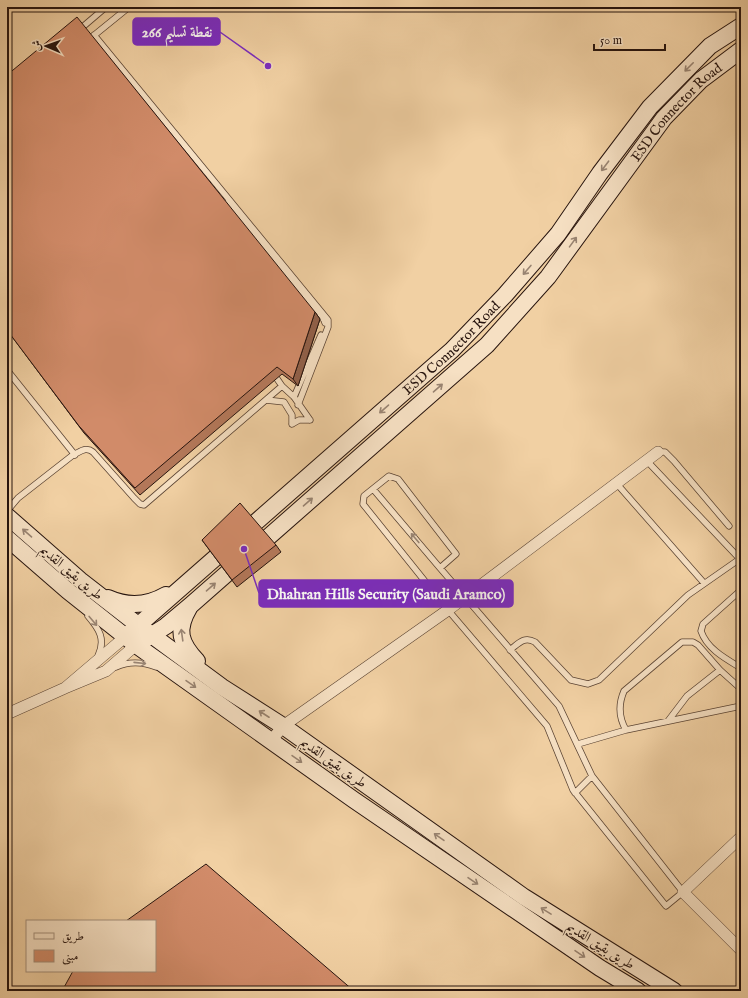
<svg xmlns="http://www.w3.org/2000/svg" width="748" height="998" font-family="'IM FELL English',Amiri,serif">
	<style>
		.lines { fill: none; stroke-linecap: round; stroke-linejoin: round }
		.service-casing { stroke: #5a4333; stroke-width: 7 }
		.minor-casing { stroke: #5a4333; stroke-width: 12 }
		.secondary-casing { stroke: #27140e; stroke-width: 18 }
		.service { stroke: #f6e0c3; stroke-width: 5.5 }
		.minor { stroke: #f6e0c3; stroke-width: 11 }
		.secondary { stroke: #f6e0c3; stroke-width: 16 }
		.wall { fill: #b4785a; stroke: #27140e }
		.shaded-wall { fill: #92614a; stroke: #27140e }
		.building { fill: #d18b69; stroke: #27140e }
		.oneway { stroke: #998472 }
		.labels { text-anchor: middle; stroke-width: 3; stroke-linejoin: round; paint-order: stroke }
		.street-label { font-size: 14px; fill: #27140e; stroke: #f6e0c3 }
		.leader { fill: none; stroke: #7b2cbf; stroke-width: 1.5 }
		.callout-dot { fill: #7b2cbf; stroke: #f6e0c3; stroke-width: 1.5 }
		.callout { fill: #7b2cbf; stroke: #7b2cbf; stroke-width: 1.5 }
		.callout-label { font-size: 15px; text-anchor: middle; font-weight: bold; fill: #fff }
	</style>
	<rect width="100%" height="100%" fill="#f1d0a3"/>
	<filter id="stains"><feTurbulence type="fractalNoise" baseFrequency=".005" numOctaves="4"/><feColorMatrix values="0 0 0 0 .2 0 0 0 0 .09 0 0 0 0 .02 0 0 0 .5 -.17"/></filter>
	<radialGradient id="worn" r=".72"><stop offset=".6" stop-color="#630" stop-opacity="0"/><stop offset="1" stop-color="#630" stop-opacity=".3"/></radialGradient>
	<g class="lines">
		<defs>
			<path id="service" d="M79,30L106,7
				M94,35L328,320V327L298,405
				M92,37L129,7
				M227,203L324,320L325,323
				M7,370L75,455
				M273,373L282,386
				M294,397L321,335
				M266,400L284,402L292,415V424
				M292,424L299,420H310
				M658,452H665L674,461L729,526
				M647,461L739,558
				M389,476L398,479L456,554L440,568L559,706L592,776L683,892L666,906L573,790L547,726L448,610L363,504L364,496Z
				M617,484L704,583
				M373,489L440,568
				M7,511L18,498L73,455C80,452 86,446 93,452L134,498L140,504L144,505L282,386L294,397L310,420
				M741,590L703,624L701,631C707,649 726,659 741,668
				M88,616C99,629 106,639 98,656
				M510,650C519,643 524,636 535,642L571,680L588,684L599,680L688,595L741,558
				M116,667C130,661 142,662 156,667
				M668,721L687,696L720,670
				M626,730L741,706
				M578,744L626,730C619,718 618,705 624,691L682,642H693L698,645L720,670L741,689
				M575,793L592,776"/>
			<path id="minor" d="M125,637L65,688L106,671L136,645
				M7,714L65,688
				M271,741L283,726L448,610L658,452
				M741,837L683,892L741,950"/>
			<g id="secondary">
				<path d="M7,516L80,580L138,625L222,687L283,726L524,897L674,991"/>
				<path d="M7,538L68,591L136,645L354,800L600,968L638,991"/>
				<path d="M108,598C128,607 147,606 166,595"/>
				<path d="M189,608C176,630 180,643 197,661"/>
				<path id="s1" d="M125,637L452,350L505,295L558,234L600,173L650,107L710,46L741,26"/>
				<path id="s2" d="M136,645L166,626L191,605L487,345L548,277L664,118L701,80L741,50"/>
			</g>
		</defs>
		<use href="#service" class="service-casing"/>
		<use href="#minor" class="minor-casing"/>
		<use href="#secondary" class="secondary-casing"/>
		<use href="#service" class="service"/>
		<use href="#minor" class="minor"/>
		<use href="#secondary" class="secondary"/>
	</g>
	<path class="wall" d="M315,312L320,319L298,386L282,374L140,495L84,433L7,330Z
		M202,540L276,545L281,552L237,587Z"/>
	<path class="shaded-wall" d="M315,312L320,319L298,386L293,379Z"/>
	<path class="building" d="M77,17L315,312L293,379L277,367L135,488L79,426L7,330V75Z
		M240,503L276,545L232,580L202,540Z
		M206,864L354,991H62L73,971H155V921H126Z"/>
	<defs><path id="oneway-shaft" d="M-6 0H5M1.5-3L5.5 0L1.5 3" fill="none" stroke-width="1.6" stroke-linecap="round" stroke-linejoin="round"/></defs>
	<g class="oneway">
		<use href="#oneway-shaft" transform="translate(689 67) rotate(135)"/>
		<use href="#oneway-shaft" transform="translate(605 166) rotate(127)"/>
		<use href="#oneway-shaft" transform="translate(573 242) rotate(-54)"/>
		<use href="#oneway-shaft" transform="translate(527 270) rotate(131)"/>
		<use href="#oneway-shaft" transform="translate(438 388) rotate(-41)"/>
		<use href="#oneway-shaft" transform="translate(384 409) rotate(139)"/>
		<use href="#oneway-shaft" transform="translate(308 502) rotate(-41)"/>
		<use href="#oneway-shaft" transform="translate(27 533) rotate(-139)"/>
		<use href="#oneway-shaft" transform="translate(415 538) rotate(-130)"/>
		<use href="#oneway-shaft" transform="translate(211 587) rotate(-41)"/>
		<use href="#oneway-shaft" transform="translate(93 621) rotate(50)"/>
		<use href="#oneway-shaft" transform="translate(182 635) rotate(-98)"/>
		<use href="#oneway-shaft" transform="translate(140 663) rotate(6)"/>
		<use href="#oneway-shaft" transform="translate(191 684) rotate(35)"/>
		<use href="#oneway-shaft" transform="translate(264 714) rotate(-147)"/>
		<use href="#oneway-shaft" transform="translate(297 759) rotate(35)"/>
		<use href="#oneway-shaft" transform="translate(439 837) rotate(-145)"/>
		<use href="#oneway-shaft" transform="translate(473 881) rotate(34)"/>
		<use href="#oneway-shaft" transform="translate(546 911) rotate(-148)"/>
		<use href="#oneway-shaft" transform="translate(580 954) rotate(34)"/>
	</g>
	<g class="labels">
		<g class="street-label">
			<text dy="5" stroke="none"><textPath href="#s2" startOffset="763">ESD Connector Road</textPath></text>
			<text dy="5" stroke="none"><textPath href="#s1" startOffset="436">ESD Connector Road</textPath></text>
			<text transform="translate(72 572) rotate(40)" y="5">طريق بقيق القديم</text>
			<text transform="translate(334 762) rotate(35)" y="5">طريق بقيق القديم</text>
			<text transform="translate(601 945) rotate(32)" y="5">طريق بقيق القديم</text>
		</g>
	</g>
	<path class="leader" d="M268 66L220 32M244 549L259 593"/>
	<g class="callout-dot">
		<circle cx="268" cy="66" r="4"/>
		<circle cx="244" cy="549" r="4"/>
	</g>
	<g class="callout">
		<rect x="133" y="18" width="87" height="27" rx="4"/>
		<rect x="259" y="580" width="254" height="27" rx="4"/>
	</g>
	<g class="callout-label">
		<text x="177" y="37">نقطة تسليم 266</text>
		<text x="386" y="599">Dhahran Hills Security (Saudi Aramco)</text>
	</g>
	<rect width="748" height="998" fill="none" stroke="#f1d0a3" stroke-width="24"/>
	<rect x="8" y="8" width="732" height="982" fill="none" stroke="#27140e" stroke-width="2"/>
	<rect x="12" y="12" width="724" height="974" fill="none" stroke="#27140e"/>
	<rect x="26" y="920" width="130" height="52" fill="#f6e0c3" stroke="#a38e7b"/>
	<rect x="34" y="933" width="20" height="6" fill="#f6e0c3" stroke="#a38e7b"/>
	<text x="62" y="940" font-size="12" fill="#27140e">طريق</text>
	<rect x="34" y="950" width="20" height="12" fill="#d18b69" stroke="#a38e7b"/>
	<text x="62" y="960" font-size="12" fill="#27140e">مبنى</text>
	<g transform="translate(46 46) rotate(272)" stroke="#f6e0c3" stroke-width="3" paint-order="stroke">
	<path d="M0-3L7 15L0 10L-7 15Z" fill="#27140e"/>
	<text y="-6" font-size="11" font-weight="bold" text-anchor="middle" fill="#27140e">ش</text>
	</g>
	<path d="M594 44v6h71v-6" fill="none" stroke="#27140e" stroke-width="2"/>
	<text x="600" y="44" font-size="12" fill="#27140e" stroke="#f6e0c3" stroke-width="3" paint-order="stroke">50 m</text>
	<rect width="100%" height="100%" filter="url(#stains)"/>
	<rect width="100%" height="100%" fill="url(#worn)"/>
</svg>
